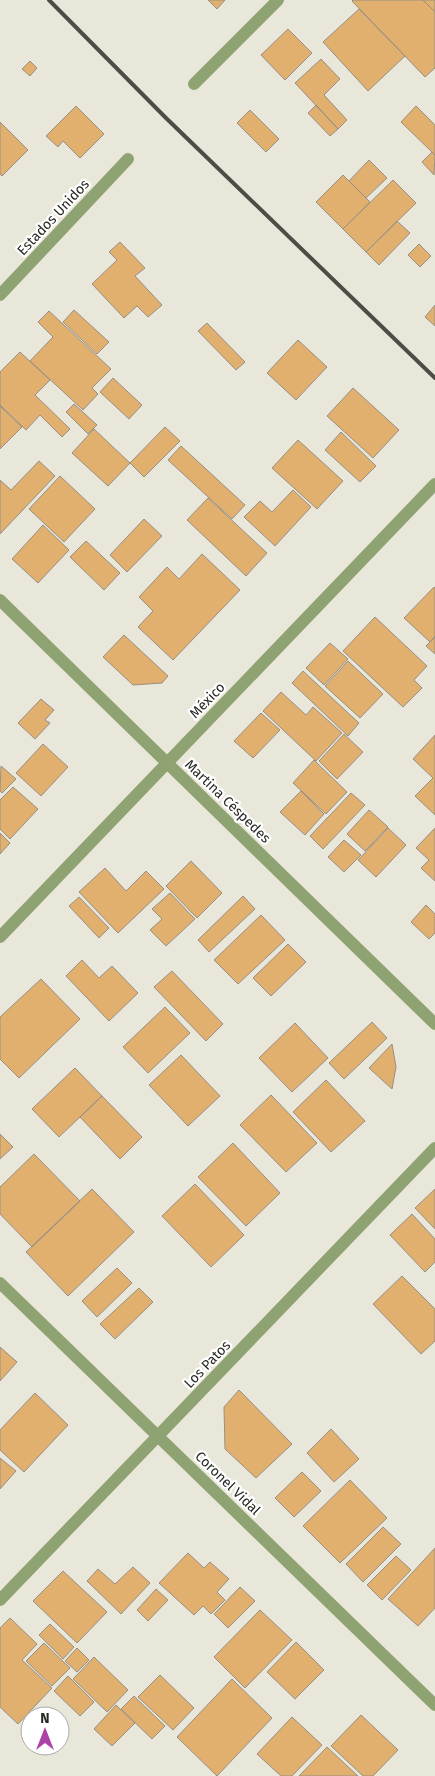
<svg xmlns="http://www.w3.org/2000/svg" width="435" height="1776" font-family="'Fira Sans',sans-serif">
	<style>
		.building { fill: #e1b06e; stroke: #978f85 }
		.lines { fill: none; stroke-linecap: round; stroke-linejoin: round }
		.minor { stroke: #8fa372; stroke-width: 12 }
		.rail { stroke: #4d4d46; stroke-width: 4 }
		.labels { text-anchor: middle; stroke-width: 4.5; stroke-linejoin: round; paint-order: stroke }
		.street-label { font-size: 14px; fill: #2a2a25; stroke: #fff }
	</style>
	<rect width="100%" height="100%" fill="#e9e7da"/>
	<path class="building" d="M208,0H225L217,9Z
		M353,0H423L435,12V68L425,77L352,1Z
		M423,0H435V12Z
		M359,9L405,56L368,91L323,42Z
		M288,29L312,53L285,80L261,55Z
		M321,59L340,79L324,95L347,120L338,129L295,83Z
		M30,61L37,68L30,76L22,69Z
		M316,105L338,129L330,136L308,113Z
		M76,106L104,134L80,158L63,141L58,147L46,136Z
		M416,106L435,125V155L401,122Z
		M250,110L279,139L266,152L237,123Z
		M0,122L28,150L2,176L0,174Z
		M432,152L435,155L434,175L422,162Z
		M369,160L387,178L366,198L349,181Z
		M343,175L370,202L343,229L316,202Z
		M393,180L416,203L366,252L343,229Z
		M397,221L410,233L379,265L366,252Z
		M120,242L145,268L135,276L162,305L148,317L137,306L124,318L92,284L117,260L109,252Z
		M419,244L431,256L420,267L408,255Z
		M435,305V326L425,317Z
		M74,310L109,342L97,354L63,322Z
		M49,311L111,369L92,388L98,394L83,410L30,361L53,337L38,322Z
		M207,323L245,362L236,370L198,331Z
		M298,340L327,367L296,400L267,373Z
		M20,352L50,380L35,395L70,429L62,437L40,415L26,430L0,405V372Z
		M113,378L142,405L129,419L100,392Z
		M353,388L399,430L373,458L327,416Z
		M74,404L97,425L88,434L66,412Z
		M0,406L22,427L0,449Z
		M165,427L180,441L144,477L130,463Z
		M94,429L130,463L108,486L72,453Z
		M341,432L376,466L360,482L325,450Z
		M298,440L343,481L317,509L272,468Z
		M181,446L245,505L232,519L168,460Z
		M39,461L55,476L0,534V480L11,490Z
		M60,476L95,509L64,542L29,509Z
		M293,490L311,507L275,546L244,517L260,501L272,512Z
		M208,498L267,553L246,576L187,520Z
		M144,519L162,536L127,572L110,555Z
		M43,525L69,550L38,583L12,559Z
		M86,541L120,573L104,590L70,557Z
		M202,554L240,590L173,660L138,627L153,611L139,597L167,567L179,579Z
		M434,587L435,588V636L430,642L404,618Z
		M375,617L427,666L414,680L422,688L403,707L343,651Z
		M124,635L168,676L162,683L133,685L103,657Z
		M435,637V654L426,646Z
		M330,643L348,659L324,685L306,668Z
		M348,661L383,694L360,718L325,686Z
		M303,671L359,723L348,736L292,683Z
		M281,692L306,715L313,707L342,733L316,761L263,711Z
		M41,699L54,710L45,720L50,723L35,739L18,723Z
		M261,713L280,730L253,758L234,741Z
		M344,734L363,752L337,779L319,761Z
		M435,735V815L415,796L433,778L413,759Z
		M43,744L68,767L41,796L16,773Z
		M314,760L347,792L326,814L293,783Z
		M1,766L16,779L2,793L0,791Z
		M13,787L38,809L10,839L0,829V800Z
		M301,791L324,814L305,835L280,812Z
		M351,793L365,805L323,849L310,836Z
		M369,810L388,827L365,851L347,834Z
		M388,828L406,845L376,877L358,860Z
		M435,828V881L421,868L429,860L416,848Z
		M0,833L10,843L0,854Z
		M344,840L361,855L344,872L328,857Z
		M191,861L222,893L197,918L166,886Z
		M105,868L126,891L146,871L164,889L118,933L79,892Z
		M170,893L195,919L166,946L150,930L162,919L152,909Z
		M243,896L255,909L209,952L198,940Z
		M79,897L109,928L99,938L69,906Z
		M426,905L435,914V933L429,939L411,922Z
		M261,915L285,940L238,984L214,960Z
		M288,944L306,962L271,996L253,978Z
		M82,960L99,978L112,966L138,993L109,1021L66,976Z
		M172,971L223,1024L206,1041L154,987Z
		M41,979L80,1019L19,1078L0,1059V1017Z
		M165,1007L190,1033L148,1073L123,1047Z
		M372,1022L387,1038L344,1079L329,1063Z
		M295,1023L328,1058L292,1092L259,1058Z
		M392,1044L396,1067L392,1089L369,1068Z
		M181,1055L220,1096L188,1126L149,1085Z
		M75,1068L102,1096L59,1137L32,1109Z
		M326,1080L365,1121L331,1152L293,1112Z
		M271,1095L317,1143L286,1172L240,1125Z
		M102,1096L142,1137L120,1159L80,1117Z
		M0,1134L13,1147L0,1159Z
		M233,1143L280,1193L246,1226L198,1177Z
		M34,1154L80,1201L32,1247L0,1214V1187Z
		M195,1184L244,1235L211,1267L162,1216Z
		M92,1189L134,1232L68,1296L26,1252Z
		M435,1189V1229L415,1208Z
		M412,1214L435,1239V1262L425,1272L390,1235Z
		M117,1268L132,1283L97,1317L82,1301Z
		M402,1276L435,1309V1341L421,1354L373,1304Z
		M139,1288L153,1302L115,1339L100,1324Z
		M0,1347L17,1362L0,1381Z
		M239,1390L292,1444L256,1478L225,1449L224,1407Z
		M35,1393L68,1425L24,1472L0,1450V1430Z
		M331,1429L359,1459L334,1482L307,1453Z
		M0,1458L16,1471L0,1489Z
		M302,1472L321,1491L294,1517L275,1498Z
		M350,1480L387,1518L340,1563L303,1526Z
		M383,1527L401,1544L363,1582L346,1564Z
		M435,1548V1608L418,1626L388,1599Z
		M188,1553L204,1568L210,1562L229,1579L217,1592L225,1600L211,1614L203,1606L194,1615L159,1583Z
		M396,1556L411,1570L382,1600L367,1585Z
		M133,1567L150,1583L121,1614L87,1581L98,1569L115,1584Z
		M63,1571L107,1612L77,1643L33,1601Z
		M240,1587L255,1601L228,1628L214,1614Z
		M156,1589L168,1600L148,1621L137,1610Z
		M260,1610L292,1640L245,1688L214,1657Z
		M10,1618L37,1644L22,1660L52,1688L18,1724L0,1707V1628Z
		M50,1624L74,1647L63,1659L39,1635Z
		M296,1642L324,1670L295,1699L267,1672Z
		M44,1643L70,1668L52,1686L26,1661Z
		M77,1648L89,1660L77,1672L65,1661Z
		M94,1657L128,1690L107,1712L73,1679Z
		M160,1675L194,1708L173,1730L138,1697Z
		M68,1676L94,1702L80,1716L54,1691Z
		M232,1679L272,1718L217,1776L177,1737Z
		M134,1696L165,1726L152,1739L121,1709Z
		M116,1705L135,1723L112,1746L94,1729Z
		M361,1715L398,1750L373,1776H363L331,1746Z
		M292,1717L322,1745L292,1776H281L257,1754Z
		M327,1747L358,1776H299Z"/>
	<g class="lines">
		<path class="minor" d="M194,84L278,0
			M0,295L128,159
			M0,600L435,1024
			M0,937L435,484
			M0,1283L435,1705
			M0,1600L435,1148"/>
		<path class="rail" d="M49,0L166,118L435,378"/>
	</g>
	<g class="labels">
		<g class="street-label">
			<text transform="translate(53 217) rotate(-47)" y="5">Estados Unidos</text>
			<text transform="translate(207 700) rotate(-46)" y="5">México</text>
			<text transform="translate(228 801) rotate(44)" y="5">Martina Céspedes</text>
			<text transform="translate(207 1364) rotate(-46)" y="5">Los Patos</text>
			<text transform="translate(228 1483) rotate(44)" y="5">Coronel Vidal</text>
		</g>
	</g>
	<g transform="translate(45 1731)"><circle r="24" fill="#ffffff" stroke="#aaaaa8"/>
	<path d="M0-4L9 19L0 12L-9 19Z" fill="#ac44a8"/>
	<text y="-8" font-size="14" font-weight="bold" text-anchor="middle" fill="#2a2a25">N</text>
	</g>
</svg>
